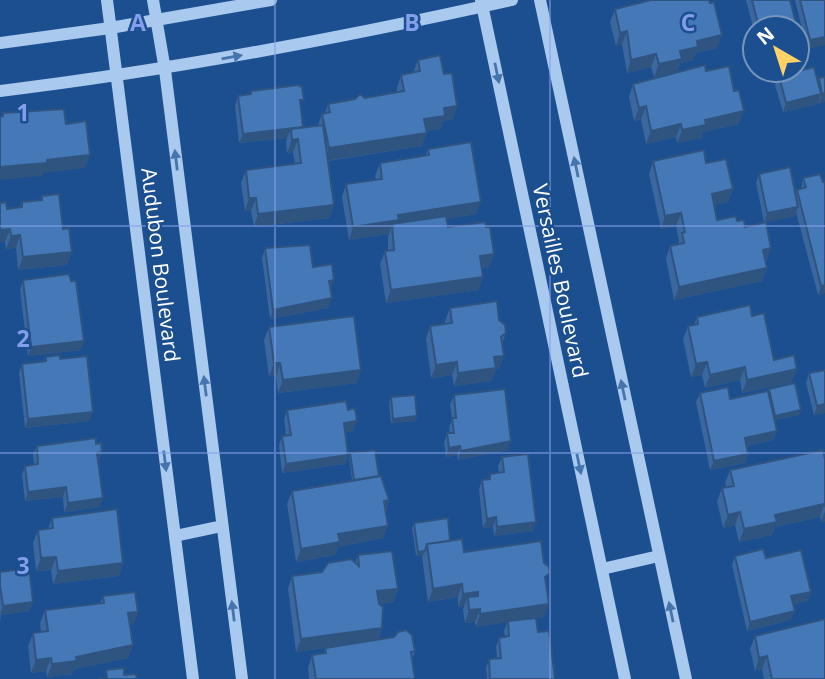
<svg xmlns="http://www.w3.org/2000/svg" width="825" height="679" font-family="'Open Sans',sans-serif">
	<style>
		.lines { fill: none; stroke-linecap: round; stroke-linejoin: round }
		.minor { stroke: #a9c9ee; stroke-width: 12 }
		.wall { fill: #3a679d }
		.shaded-wall { fill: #305480 }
		.building { fill: #4478b7; stroke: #305480; stroke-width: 2 }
		.oneway { fill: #4674ac }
		.grid { fill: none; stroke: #839eea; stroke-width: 2; stroke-opacity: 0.55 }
		.labels { text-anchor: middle; stroke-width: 5; stroke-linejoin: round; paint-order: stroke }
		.street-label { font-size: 21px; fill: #fff; stroke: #1b4f8f }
		.grid-label { font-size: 23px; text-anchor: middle; font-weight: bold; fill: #839eea; stroke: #1b4f8f; stroke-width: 5; stroke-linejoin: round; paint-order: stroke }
	</style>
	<rect width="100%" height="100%" fill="#1b4f8f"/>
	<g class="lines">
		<path class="minor" d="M107,0L193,679
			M153,0L165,70L242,679
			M481,0L625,679
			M540,0L686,679
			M0,43L110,28L271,0
			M0,91C173,70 342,38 512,0
			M175,536L222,526
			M602,569L659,556"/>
	</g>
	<path class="wall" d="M746,0H790L801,42L797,51V28H755V35Z
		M795,0H825L807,49Z
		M615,9L717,48L696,53L693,60L680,63L677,72L654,77L651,67L627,73L622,44L616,46L610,22Z
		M418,60L444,74L457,106L453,119L443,121L441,129L426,131L422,146L328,161L334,205L329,218L254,227L251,211H245L241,183L246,170L295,164L293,152L287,153L286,142L287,138L239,143L235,106L238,96L250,95L251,91L301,108L303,127L318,125L322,114L325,113L328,104L397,92V88L401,75L413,73Z
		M706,71L739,124L703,132L701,138L677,143L676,137L646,144L641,119L634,121L629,97L633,84Z
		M779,76L818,81L819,78L825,77V101L819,103V102L818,104L783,112L775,85Z
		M428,149L476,214L446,219L448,227H486L494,254L489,267L482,268L479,290L386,303L380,264L385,251H388V237L389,234L349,240L342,197L346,184L376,180L375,176L380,163L425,156Z
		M653,161L706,163L733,189L728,202L714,205L717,220L737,221L745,227L764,222L756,183L759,174L795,193L797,190L801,189L803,178L825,293L818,295L796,212L795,216L766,222L767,261H765L767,268L762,281L674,300L666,259L670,246L678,245L679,241L676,226L661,229L649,174Z
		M42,196L67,265L18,270L16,248L6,249L5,242H0V203L7,209L20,207L22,202L40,200Z
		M265,248L331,289L332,298L328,308L270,319L262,258Z
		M23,280L71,281L81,350L28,356L20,290Z
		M450,308L499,320L506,333L502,343L499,369H496L491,381L454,386L452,375L431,378L426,339L430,326L446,324L445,321Z
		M752,316L774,360L792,382L742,393L740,380L705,388L702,375L691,377L683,339L688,326L694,325L697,317Z
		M269,327L357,383L278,393L276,376H269L264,340Z
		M46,357L60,359L93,412L89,421L25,428L19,373L22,364L44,361Z
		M809,373L825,413L814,415L806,383Z
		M769,389L801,410L799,415L774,420L777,431L773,440L747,446L745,463L710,470L696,402L700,393L730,399L768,391Z
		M454,395L508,450L458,460L457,455L446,457L444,443L447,433H450L449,428L452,419L450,405Z
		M391,397L416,421L391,423L389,402Z
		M287,410H348L353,431L345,432L348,455L345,464L282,473L279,445L282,436H286L284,419Z
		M37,446L99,461L100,507L64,512L63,497L25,501L22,475L25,466L34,464L33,455Z
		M350,453L379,476L389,500L386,511L383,538L338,547L335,555L296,562L287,504L292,491L352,480L349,458Z
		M502,457L533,531L494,536L493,527L483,528L479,489L482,480L488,479L490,474L499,473L498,466Z
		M825,459V522H821L820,517L775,527L772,535L739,542L735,525L723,528L717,501L722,488L726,487L725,483L730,470Z
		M52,518L123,563L119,576L53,584L51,570L36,571L33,543L38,530L48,529Z
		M414,523L450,541L464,552L546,584L544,617L536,618L538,632L555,679H487L486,668L489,659L497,658L496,647L499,638L505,637L504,631L507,622L476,627L475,622L465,623L463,610L464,606L458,607V597L428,602L422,557L423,555L416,556L412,528Z
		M358,555L398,589L393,602L379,604L382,628L378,640L415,651L412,660L415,679H309L308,668L312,655L324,653L325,648L338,646L296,652L288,589L292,576L322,572L355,563Z
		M735,556L766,558L808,601L793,604L791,620L747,631L732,565Z
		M0,572L33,602L29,611L1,615L0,622Z
		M103,596L138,612L133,625H130L133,645L128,658L74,669L72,674L47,677L46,671L31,673L28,646L33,633L41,632L40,623L45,610L100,603Z
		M755,636L825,679H764L762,669L755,671L750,649Z"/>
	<path class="shaded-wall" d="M627,31L622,44L616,46L620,33Z
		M722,35L717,48L696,53L693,60L680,63L677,72L654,77L659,64L697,41Z
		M825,37V45L807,49L810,40Z
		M656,54L651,67L627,73L631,60Z
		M825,93V101L819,103L822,94Z
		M821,94L818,104L783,112L786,103Z
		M457,106L453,119L443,121L441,129L420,132L424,119L444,108Z
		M646,106L641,119L634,121L639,108Z
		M744,111L739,124L703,132L701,138L677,143L682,130L705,120Z
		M681,124L676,137L646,144L651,131Z
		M291,129L287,138L239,143L243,134Z
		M427,133L422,146L324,161L329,148Z
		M298,139L293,152L287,153L292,140Z
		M90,155L85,168L44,173L42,176L0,180V167Z
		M733,189L728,202L707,207L712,194Z
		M249,198H256L251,211H245Z
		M481,202L476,214L397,228L392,224L389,234L349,240L353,227L398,215Z
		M334,205L329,218L254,227L258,214Z
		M798,207L795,216L764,223L767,213Z
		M681,213L676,226L661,229L665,216Z
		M10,229L5,242H0V230Z
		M20,235L16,248L6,249L11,236Z
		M771,248L767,261L758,263L763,250Z
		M72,252L67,265L18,270L23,257Z
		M494,254L489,267L475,269L480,256Z
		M767,268L762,281L674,300L679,287Z
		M483,277L479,290L386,303L391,290Z
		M334,280L331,289L326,290L329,281Z
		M825,285V293L818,295L821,286Z
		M332,298L328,308L270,319L273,310Z
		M84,341L81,350L28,356L31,347Z
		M504,356L499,369H496L491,381L454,386L458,373L494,357Z
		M457,362L452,375L431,378L436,365Z
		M707,362L702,375L691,377L696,364Z
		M274,363H280L276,376H269Z
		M745,367L740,380L705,388L710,375Z
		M797,369L792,382L742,393L747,380Z
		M361,370L357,383L278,393L283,380Z
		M825,404V413L814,415L817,406Z
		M801,410L799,415L773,420L775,416Z
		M93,412L89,421L25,428L28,419Z
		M417,416L416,421L391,423L393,419Z
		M357,421L353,431L341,433L344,423Z
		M777,431L773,440L741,447L745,438Z
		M511,441L508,450L458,460L461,451Z
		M460,446L457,455L446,457L449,448Z
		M102,452L99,461L97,453Z
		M748,454L745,463L710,470L714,461Z
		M348,455L345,464L282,473L286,464Z
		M66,487L63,497L25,501L28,492Z
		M103,498L100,507L64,512L68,503Z
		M389,500L385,513L384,501Z
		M824,504L820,517L775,527L772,535L739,542L744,529L775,515Z
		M825,511V522H821Z
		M740,512L735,525L723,528L728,515Z
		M496,517L493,527L483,528L487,519Z
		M536,522L533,531L494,536L497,527Z
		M388,526L383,538L338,547L335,555L296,562L301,549L338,534Z
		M425,551L423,555L416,556L418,552Z
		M56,557L51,570L36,571L41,558Z
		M123,563L119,576L53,584L58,571Z
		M462,584L458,597L428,602L433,589Z
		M398,589L393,602L372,604L377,591Z
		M478,592L473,605L468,597L464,606L458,607L463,594Z
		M811,592L808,601L788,606L791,596Z
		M33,602L29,611L0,615L3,606Z
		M549,604L544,617L476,627L480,614Z
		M480,609L475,622L465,623L469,610Z
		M795,611L791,620L747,631L750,622Z
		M138,612L133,625L124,626L128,613Z
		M382,628L377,641L296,652L301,639Z
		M133,645L128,658L74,669L72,674L47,677L52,664L76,657Z
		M767,656L762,669L755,671L759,658Z
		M51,658L46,671L31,673L36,660Z"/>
	<path class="building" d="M651,0H709L710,3L714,2L722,35L697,41L698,47L680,51L682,59L659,64L656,54L631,60L627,31L620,33L615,9Z
		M752,0H790L801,42L797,43V28H759Z
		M800,0H825V37L810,40Z
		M440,55L444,74L452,73L457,106L444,108L445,116L424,119L427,133L329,148L322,114L330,112L328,104L355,99L360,94L365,98L404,91L401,75L420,71L418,60Z
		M705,65L706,71L729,66L734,91L739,90L744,111L705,120L706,125L682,130L681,124L651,131L646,106L639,108L633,84Z
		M814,67L821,94L786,103L779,76Z
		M825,77V93L822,94L819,78Z
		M298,85L302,87L304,100H300L303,127L243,134L238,96L251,94V91Z
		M64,109L66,124L86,121L90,155L47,160V163L0,167V117L3,116V113Z
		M323,125L334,205L258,214L256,198H249L246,170L301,163L298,139L292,140L291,129Z
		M471,142L481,202L398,215L399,220L353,227L346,184L382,179L380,163L429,155L428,149Z
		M704,150L706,163L726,159L733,189L712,194L717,220L736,216L737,221L744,220L745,227L766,222L771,248L763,250L767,268L679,287L670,246L684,243L682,233L685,232L681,213L665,216L653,161Z
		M790,167L798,207L767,213L759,174Z
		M820,174L823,182H825V285L821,286L797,190L806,187L803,178Z
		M59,194L63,229L69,228L72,252L23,257L20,235L11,236L10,229L0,230V203L6,202L7,209L22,207V202L42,200V196Z
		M446,216L448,227L485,222L486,227H490L494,254L480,256L483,277L391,290L385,251L394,250L392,224Z
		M310,245L313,267L332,264L334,280L329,281L332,298L273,310L265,248Z
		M69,274L71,281H76L84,341L31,347L23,280Z
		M497,301L499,320L505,325L506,333L501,337L504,356L494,357L496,368L458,373L457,362L436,365L430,326L452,323L450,308Z
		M750,305L752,316L764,313L774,360L794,355L797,369L747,380L745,367L710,375L707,362L696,364L688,326L698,324L697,317Z
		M354,316L361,370L283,380L280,363H274L269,327Z
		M60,355V359L87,356L93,412L28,419L22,364L46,361V357Z
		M825,370V404L817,406L809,373Z
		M795,383L801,410L775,416L769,389Z
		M728,387L730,399L768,391L777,431L745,438L748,454L714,461L700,393Z
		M505,389L511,441L461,451L460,446L449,448L447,433H454L452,418H456L454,395Z
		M415,395L417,416L393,419L391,397Z
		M346,401L348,410L355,408L357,421L344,423L348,455L286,464L282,436L291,435L287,410Z
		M96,438V444L101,443L102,452L97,453L103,498L68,503L66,487L28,492L25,466L38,464L37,446Z
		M375,450L379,476L354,480L350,453Z
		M823,450L825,459V507L824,504L775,515L777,522L744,529L740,512L728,515L722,488L734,486L730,470Z
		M528,454L536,522L497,527L496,517L487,519L482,480L490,479V474L504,472L502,457Z
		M381,476L389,500L384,501L388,526L338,534L340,542L301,549L292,491Z
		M117,509L123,563L58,571L56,557L41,558L38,530L53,528L52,518Z
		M448,518L450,541L427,544L425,551L418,552L414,523Z
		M462,539L464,552L541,541L544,563L549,567L550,573L545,577L549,604L480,614V609L469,610L468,597L478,596V592L463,594L462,584L433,589L427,544Z
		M763,549L766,558L801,550L811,592L791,596L795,611L750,622L735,556Z
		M392,551L398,589L377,591L379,604L383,607L382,628L301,639L292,576L322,572L328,563L351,559L359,566L358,555Z
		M29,568L33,602L3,606L0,585V572Z
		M135,592L138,612L128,613L133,645L76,657L77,661L52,664L51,658L36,660L33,633L48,631L45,610L104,603L103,596Z
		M536,618L538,632L549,631L555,679H490L489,659L501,658L499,638L509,636L508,621Z
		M825,619V679H772L767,656L759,658L755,636Z
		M406,630L412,635L415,651L411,652L415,679H316L312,655L326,653L325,648L394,637L398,632Z
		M124,668V675L136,674L137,679H98L107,678L106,670Z"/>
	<defs><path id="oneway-solid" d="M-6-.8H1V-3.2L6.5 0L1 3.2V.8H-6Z" transform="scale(1.75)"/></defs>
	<g class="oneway">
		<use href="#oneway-solid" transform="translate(232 57) rotate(-10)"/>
		<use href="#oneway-solid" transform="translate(497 73) rotate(78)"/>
		<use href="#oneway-solid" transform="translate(176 160) rotate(-97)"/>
		<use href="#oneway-solid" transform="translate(576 167) rotate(-102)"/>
		<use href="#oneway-solid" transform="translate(205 386) rotate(-97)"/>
		<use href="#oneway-solid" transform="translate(623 390) rotate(-102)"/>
		<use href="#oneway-solid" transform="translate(165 461) rotate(83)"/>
		<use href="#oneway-solid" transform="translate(579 464) rotate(78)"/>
		<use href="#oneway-solid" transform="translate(233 611) rotate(-97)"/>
		<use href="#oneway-solid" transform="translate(671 612) rotate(-102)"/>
	</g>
	<path class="grid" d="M275,0V679M550,0V679M0,226H825M0,453H825"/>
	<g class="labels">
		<g class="street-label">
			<text transform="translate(160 265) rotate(83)" y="7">Audubon Boulevard</text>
			<text transform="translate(560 281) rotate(78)" y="7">Versailles Boulevard</text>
		</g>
	</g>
	<g class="grid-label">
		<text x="138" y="31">A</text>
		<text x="412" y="31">B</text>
		<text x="688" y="31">C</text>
		<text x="23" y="121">1</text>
		<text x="23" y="347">2</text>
		<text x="23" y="574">3</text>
	</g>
	<g transform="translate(776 49) rotate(321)"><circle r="33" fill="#1b4f8f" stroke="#7695bc" stroke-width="2"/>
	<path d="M0-5L12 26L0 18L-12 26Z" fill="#ffd166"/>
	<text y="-10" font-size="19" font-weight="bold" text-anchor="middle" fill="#ffffff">N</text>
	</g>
</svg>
